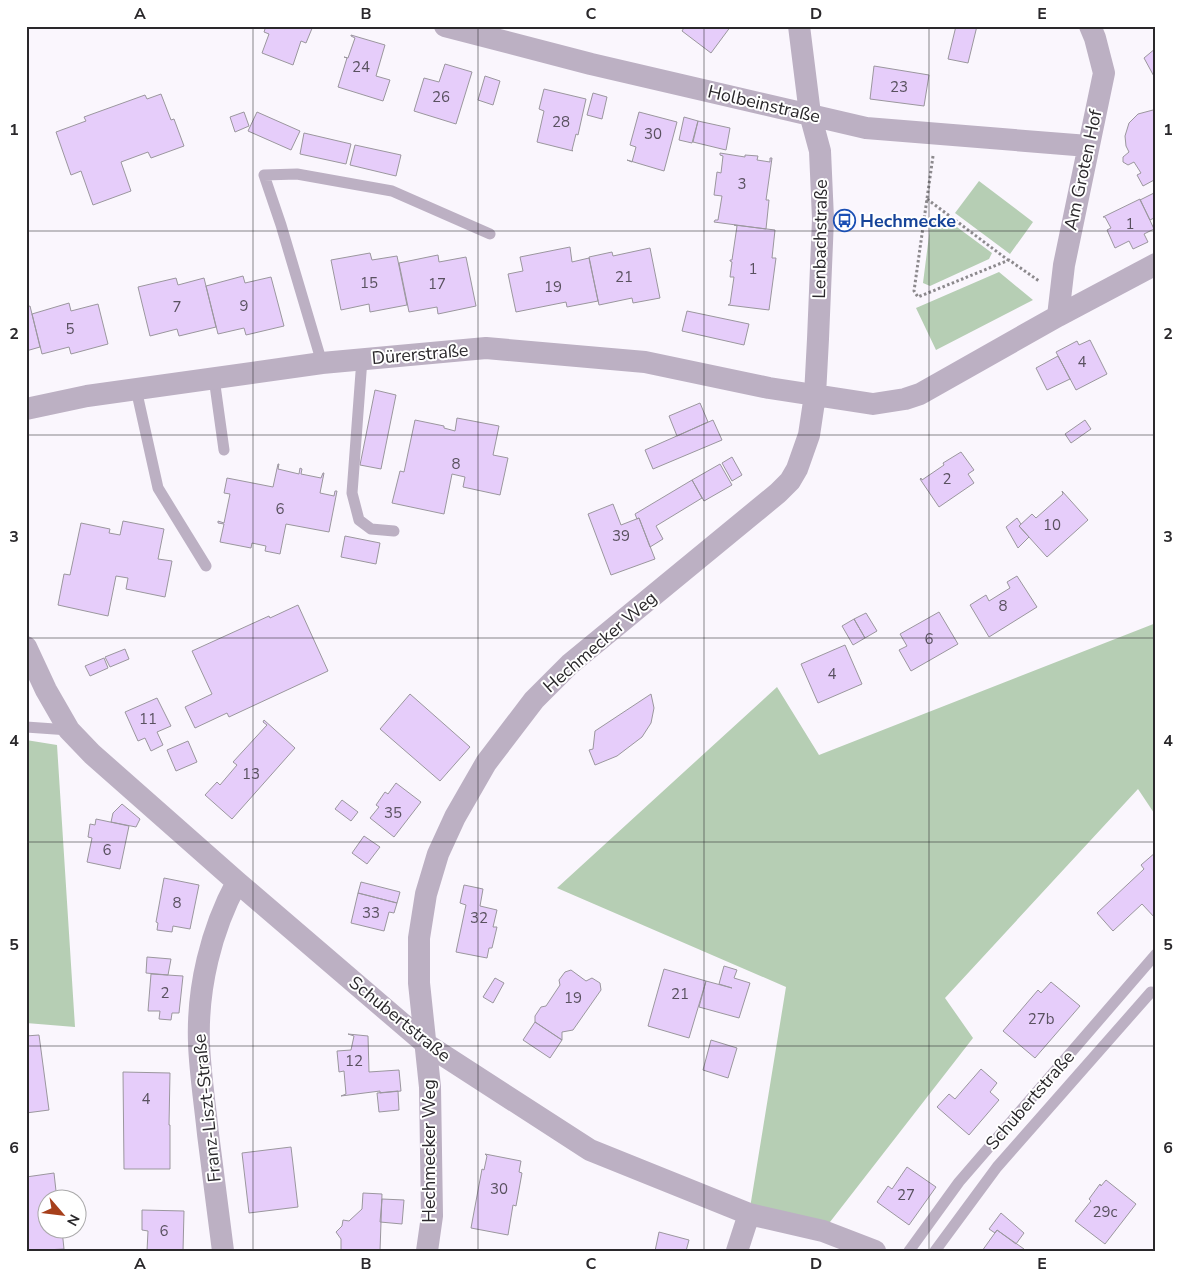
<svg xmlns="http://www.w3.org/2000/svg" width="1182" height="1277" font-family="'Nunito Sans',sans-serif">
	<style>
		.green { fill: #b6ceb4 }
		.building { fill: #e6cdfa; stroke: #9b979e }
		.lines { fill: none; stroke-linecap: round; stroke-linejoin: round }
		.path { stroke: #8c898d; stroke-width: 3; stroke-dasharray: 2.5 2.5; stroke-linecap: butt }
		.lane { stroke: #bcb0c3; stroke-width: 11 }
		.street { stroke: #bcb0c3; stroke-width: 22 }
		.grid { fill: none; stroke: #2a282b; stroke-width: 1; stroke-opacity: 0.55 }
		.labels { text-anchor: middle; stroke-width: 4; stroke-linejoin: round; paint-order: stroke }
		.number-label { font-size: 15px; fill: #59515f }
		.street-label { font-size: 18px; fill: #2a282b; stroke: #fff }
		.transit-label { font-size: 18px; font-weight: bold; fill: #164399; stroke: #fff; text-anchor: start }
		.neatline { fill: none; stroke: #2a282b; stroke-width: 2 }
		.grid-label { font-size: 16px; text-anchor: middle; font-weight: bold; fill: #2a282b }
	</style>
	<rect width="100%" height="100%" fill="#faf6fd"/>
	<path class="green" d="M979,181L1033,222L1010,254L955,213Z
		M942,216L992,253L989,259L930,286L923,283L931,220Z
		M999,272L1033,300L936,350L916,308Z
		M1156,623V816L1138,789L945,998L973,1038L823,1231L749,1214L786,987L557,888L777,687L819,755Z
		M26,740L57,745L75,1027L26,1023Z"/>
	<path class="building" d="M266,26H313L306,43L301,41L293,65L262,53L269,34L264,32Z
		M685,26H731L711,53L682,31Z
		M956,26H977L968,63L948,59Z
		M351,35L385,45L376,76L390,80L383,101L338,87L347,58L344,57L348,58L355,38L351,36Z
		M1156,48V80L1144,58Z
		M445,64L472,72L456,124L414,111L424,78L439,82Z
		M874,66L929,75L924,106L870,99Z
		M485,76L500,81L493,105L478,100Z
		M544,89L586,99L578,135L576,134L572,150L573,151L537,142L544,111L539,109Z
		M593,93L607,97L602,119L587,115Z
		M161,94L171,120L174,119L184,146L151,158L148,152L121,162L131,191L93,205L81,171L71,175L56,132L86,121L84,117L145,95L147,99Z
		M1153,110L1156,111V179L1143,186L1137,175L1141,173L1134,162L1128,165L1123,162V157L1129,152L1126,146L1125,136L1129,123L1138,114Z
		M244,112L249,126L235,132L230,117Z
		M257,112L300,131L291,150L248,131Z
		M639,112L677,122L664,171L627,160L632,162L636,147L630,145Z
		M684,117L698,121L692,143L679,140Z
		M698,121L730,128L726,150L693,142Z
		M304,133L351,144L346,164L300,154Z
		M355,145L401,155L396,176L350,165Z
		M720,153L745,157V155L758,156L757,160L770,162V158H772L766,200H769L766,229L714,222L715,220H718L722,196L714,195L717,172L721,173L723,156L720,155Z
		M1156,192V217L1150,220L1140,200Z
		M1140,199L1154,229L1144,234L1148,242L1133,249L1129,241L1115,248L1107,230L1111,228L1105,217H1103Z
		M734,225L775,230L772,258H776L769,310L728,305L730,304L734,277H730L732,262L730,261V260H732L737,226Z
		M570,247L572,262L589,258L598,301L567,307L566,302L516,312L508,274L523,271L520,257Z
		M650,248L660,298L633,303L632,298L599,305L589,257L612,252L613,256Z
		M370,253L372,260L397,256L407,305L370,312L369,304L341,310L331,260Z
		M438,255L439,262L466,257L476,306L438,314L437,307L409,312L399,263Z
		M243,276L245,283L271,277L284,326L246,335L244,328L218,334L206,286Z
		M176,278L178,285L204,278L216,327L179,336L177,329L150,336L138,287Z
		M69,303L71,311L98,304L108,344L71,354L69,347L42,354L32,314Z
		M30,306L40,347L26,351V307Z
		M687,311L749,324L744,345L682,331Z
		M1090,340L1107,374L1076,390L1056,352L1077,341L1079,345Z
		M1058,356L1070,379L1047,390L1036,368Z
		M375,390L396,395L381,469L360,465Z
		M700,403L708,422L677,436L669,416Z
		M457,418L499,426L493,455L508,458L500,495L463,487L465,477L452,474L444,514L392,503L400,471L404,472L415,420L444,426V428L455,431Z
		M713,420L722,440L653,469L645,450Z
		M1085,420L1091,429L1071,443L1065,434Z
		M961,452L974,470L968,474L974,483L939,507L920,479L921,478L922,480L944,465L943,463Z
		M732,457L742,475L732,481L722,463Z
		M278,464H279L278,469L299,474L300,468L302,469L301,474L321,478L323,473H324L320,493L334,496L335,491H337L329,532L286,524L280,554L265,551L266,546L252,543L251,548L220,542L224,524L218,523V521L224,523L230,494L224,493L227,478L273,487Z
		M720,464L732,485L704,501L692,480Z
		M692,480L702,498L656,526L663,539L650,547L639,518L637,519L635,514Z
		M1062,491L1088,520L1047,557L1019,526L1032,514L1036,518L1063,494Z
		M613,504L621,525L639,518L655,559L611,575L588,514Z
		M1017,518L1021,524L1019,526L1029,537L1018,548L1006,527Z
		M123,521L164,529L158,559L172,561L165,597L126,589L128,578L116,576L108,616L58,605L64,574L70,575L81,523L110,529L109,533L120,535Z
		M345,536L380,543L376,564L341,557Z
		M1017,576L1037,607L989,637L970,605L986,595L989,601L1010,588L1007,582Z
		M298,605L328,671L229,717L227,713L195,728L185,707L212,694L192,651L269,616L270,618Z
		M939,612L958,644L911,671L899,650L907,646L900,634Z
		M866,613L877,631L865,638L854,619Z
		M854,619L865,638L853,645L842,626Z
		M845,645L862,684L818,703L801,664Z
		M125,649L129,659L110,667L105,657Z
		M104,658L108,668L90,676L85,666Z
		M410,694L470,747L440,781L380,729Z
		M651,694L654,708L651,723L642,737L617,756L595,765L589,750L593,749L595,731Z
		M157,698L171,726L157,732L163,745L151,751L145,738L138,741L125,712Z
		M264,720L295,748L232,819L205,795L217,782L220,785L237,765L233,762L267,725L263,722Z
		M188,741L197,762L176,771L167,750Z
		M396,783L421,802L394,837L370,818L379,807L376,805L385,792L388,794Z
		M342,800L358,812L351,821L335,809Z
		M122,804L140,819L136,827L111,822L113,813Z
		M96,819L129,826L120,869L87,862L92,838L88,837L90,824L95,825Z
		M364,836L380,847L367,864L352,853Z
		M1156,852V919L1142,904L1113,931L1097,913L1144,869L1141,865Z
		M164,878L199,885L190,929L173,926L172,932L157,930L158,923L156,922Z
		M361,882L400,892L397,903L358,893Z
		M464,885L483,889L480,906L497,910L493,927H497L492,948H489L487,958L456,952L466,905L460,903Z
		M358,893L397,903L394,913L389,912L384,931L351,923Z
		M147,957L171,959L168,975L146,973Z
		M724,966L737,970L734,978L750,983L739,1018L699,1007L706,981L732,988L719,984Z
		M664,969L706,981L689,1038L648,1026Z
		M571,970L586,981L592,978L600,983L601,990L573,1030L562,1032V1040L535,1022V1016L541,1007L546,1006L560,985L559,980L565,972Z
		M151,974L183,976L179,1013H172L171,1020L159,1019L160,1011H148Z
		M495,978L504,983L493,1003L483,997Z
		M1051,982L1080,1006L1035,1058L1003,1031L1038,990L1041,993Z
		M535,1022L562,1040L550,1058L523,1040Z
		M348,1034L368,1036L369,1072L399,1070L401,1091L380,1093V1091L341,1096L346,1094L344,1071L339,1072L337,1051L351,1050L354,1036Z
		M39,1035L49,1110L26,1113V1036Z
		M711,1040L737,1048L728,1078L703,1070Z
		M981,1069L997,1083L990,1092L999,1100L969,1135L937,1107L949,1094L955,1099Z
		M123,1072L170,1073L169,1125H170V1169H124Z
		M398,1091L399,1110L379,1112L377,1093Z
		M291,1147L298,1207L249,1213L242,1153Z
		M485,1154L521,1161L519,1172L522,1173L516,1206L513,1205L508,1235L471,1228L482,1169L484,1170L487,1156Z
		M907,1167L936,1187L909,1225L877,1202L888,1186L892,1189Z
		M54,1173L57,1200H48V1230H62L64,1249L26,1251V1177Z
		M1106,1180L1136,1204L1105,1244L1075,1221L1091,1201L1089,1199L1100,1184L1101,1186Z
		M363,1193L382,1194L380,1251H341V1239L336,1232L342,1226L343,1220L349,1221L362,1209Z
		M382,1199L404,1200L402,1224L380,1222Z
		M142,1210L184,1211L183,1251H147L148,1231L142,1230Z
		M1001,1213L1024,1233L1016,1244L997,1230L995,1233L989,1229Z
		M997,1230L1024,1249L1023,1251H982Z
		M659,1232L689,1240L686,1251H655Z"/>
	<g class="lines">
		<path class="path" d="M26,28L39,26
			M933,156L914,291L918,297L1009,260L1039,281
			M927,199L1008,260"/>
		<path class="lane" d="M362,359L352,493L359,520L371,529L394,531
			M322,363L281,225L264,175L297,174L392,191L490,234
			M214,378L224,450
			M136,389L158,488L206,566
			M26,727L69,730
			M909,1251L959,1182L1156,954
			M935,1251L997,1167L1151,992"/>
		<path class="street" d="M445,26L591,64L866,128L1088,146
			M1058,316L1064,265L1104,73L1095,38L1090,26
			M26,409L87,396L322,363L486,348L645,362L769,388L873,404L905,399L920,394L1058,316L1156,264
			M26,647L46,690L69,730L92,754L237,882L426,1044L590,1150L749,1214L823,1231L875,1251
			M223,1251C218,1212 213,1173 208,1134C205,1104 200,1073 199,1043C197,988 211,930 237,882
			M427,1251L432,1216L430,1087L419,983V938L426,894L438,854L455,817L486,763L534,700L570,664L778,493L790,481L797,469L809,435L815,395L818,339L823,219L820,151L810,114L799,26
			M737,1251L749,1214"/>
	</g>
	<path class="grid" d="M253,26V1251M478,26V1251M704,26V1251M929,26V1251M26,231H1156M26,435H1156M26,638H1156M26,842H1156M26,1046H1156"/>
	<defs>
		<symbol id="bus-ring" viewBox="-11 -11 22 22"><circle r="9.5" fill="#fff" stroke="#1a4fb4" stroke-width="1.5"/><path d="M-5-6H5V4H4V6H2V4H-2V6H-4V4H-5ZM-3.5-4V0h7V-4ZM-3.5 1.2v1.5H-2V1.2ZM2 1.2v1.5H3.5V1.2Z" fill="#1a4fb4"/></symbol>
	</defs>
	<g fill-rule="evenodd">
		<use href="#bus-ring" x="832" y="208" width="25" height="25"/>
	</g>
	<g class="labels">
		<g class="number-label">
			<text x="361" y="72">24</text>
			<text x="899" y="92">23</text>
			<text x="441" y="102">26</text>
			<text x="561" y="127">28</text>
			<text x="653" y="139">30</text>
			<text x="742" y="189">3</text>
			<text x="1130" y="229">1</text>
			<text x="753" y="274">1</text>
			<text x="624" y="282">21</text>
			<text x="369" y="288">15</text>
			<text x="437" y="289">17</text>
			<text x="553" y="292">19</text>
			<text x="244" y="311">9</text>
			<text x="177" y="312">7</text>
			<text x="70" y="334">5</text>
			<text x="1082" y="367">4</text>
			<text x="456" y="469">8</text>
			<text x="947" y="484">2</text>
			<text x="280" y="514">6</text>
			<text x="1052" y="530">10</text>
			<text x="621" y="541">39</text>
			<text x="1003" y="611">8</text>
			<text x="929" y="644">6</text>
			<text x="832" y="679">4</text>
			<text x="148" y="724">11</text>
			<text x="251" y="779">13</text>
			<text x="393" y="818">35</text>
			<text x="107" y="855">6</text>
			<text x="177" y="908">8</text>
			<text x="371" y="918">33</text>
			<text x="479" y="923">32</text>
			<text x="165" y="998">2</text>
			<text x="680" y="999">21</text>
			<text x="573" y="1003">19</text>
			<text x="1041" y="1024">27b</text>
			<text x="354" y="1066">12</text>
			<text x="146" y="1104">4</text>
			<text x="499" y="1194">30</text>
			<text x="906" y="1200">27</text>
			<text x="1105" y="1217">29c</text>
			<text x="164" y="1236">6</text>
		</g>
		<g class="street-label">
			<text transform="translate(764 104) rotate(13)" y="6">Holbeinstraße</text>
			<text transform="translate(1083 170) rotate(-78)" y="6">Am Groten Hof</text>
			<text transform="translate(820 239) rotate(-89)" y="6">Lenbachstraße</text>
			<text transform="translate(420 354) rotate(-5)" y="6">Dürerstraße</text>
			<text transform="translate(600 642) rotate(-41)" y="6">Hechmecker Weg</text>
			<text transform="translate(400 1019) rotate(39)" y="6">Schubertstraße</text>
			<text transform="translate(1030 1100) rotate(-49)" y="6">Schubertstraße</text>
			<text transform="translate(207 1108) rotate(-96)" y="6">Franz-Liszt-Straße</text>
			<text transform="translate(429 1151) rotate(-90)" y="6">Hechmecker Weg</text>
		</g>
		<g class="transit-label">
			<text x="860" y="227">Hechmecke</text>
		</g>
	</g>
	<rect width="1182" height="1277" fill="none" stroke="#ffffff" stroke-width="55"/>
	<g transform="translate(62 1214) rotate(118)"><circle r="24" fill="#ffffff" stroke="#aaa9aa"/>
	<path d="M0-4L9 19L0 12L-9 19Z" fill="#a63f1b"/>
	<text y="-8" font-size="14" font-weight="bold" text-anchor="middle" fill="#2a282b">N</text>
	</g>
	<rect x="28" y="28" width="1126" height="1222" class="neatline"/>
	<g class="grid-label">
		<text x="140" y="19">A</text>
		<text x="366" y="19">B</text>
		<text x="591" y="19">C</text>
		<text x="816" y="19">D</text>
		<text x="1042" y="19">E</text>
		<text x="14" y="135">1</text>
		<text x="1168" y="135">1</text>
		<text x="14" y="339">2</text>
		<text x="1168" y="339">2</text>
		<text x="14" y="542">3</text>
		<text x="1168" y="542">3</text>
		<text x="14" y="746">4</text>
		<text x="1168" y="746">4</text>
		<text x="14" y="950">5</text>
		<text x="1168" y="950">5</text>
		<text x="14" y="1153">6</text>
		<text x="1168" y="1153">6</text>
		<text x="140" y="1269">A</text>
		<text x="366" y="1269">B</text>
		<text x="591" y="1269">C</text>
		<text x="816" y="1269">D</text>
		<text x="1042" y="1269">E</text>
	</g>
</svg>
